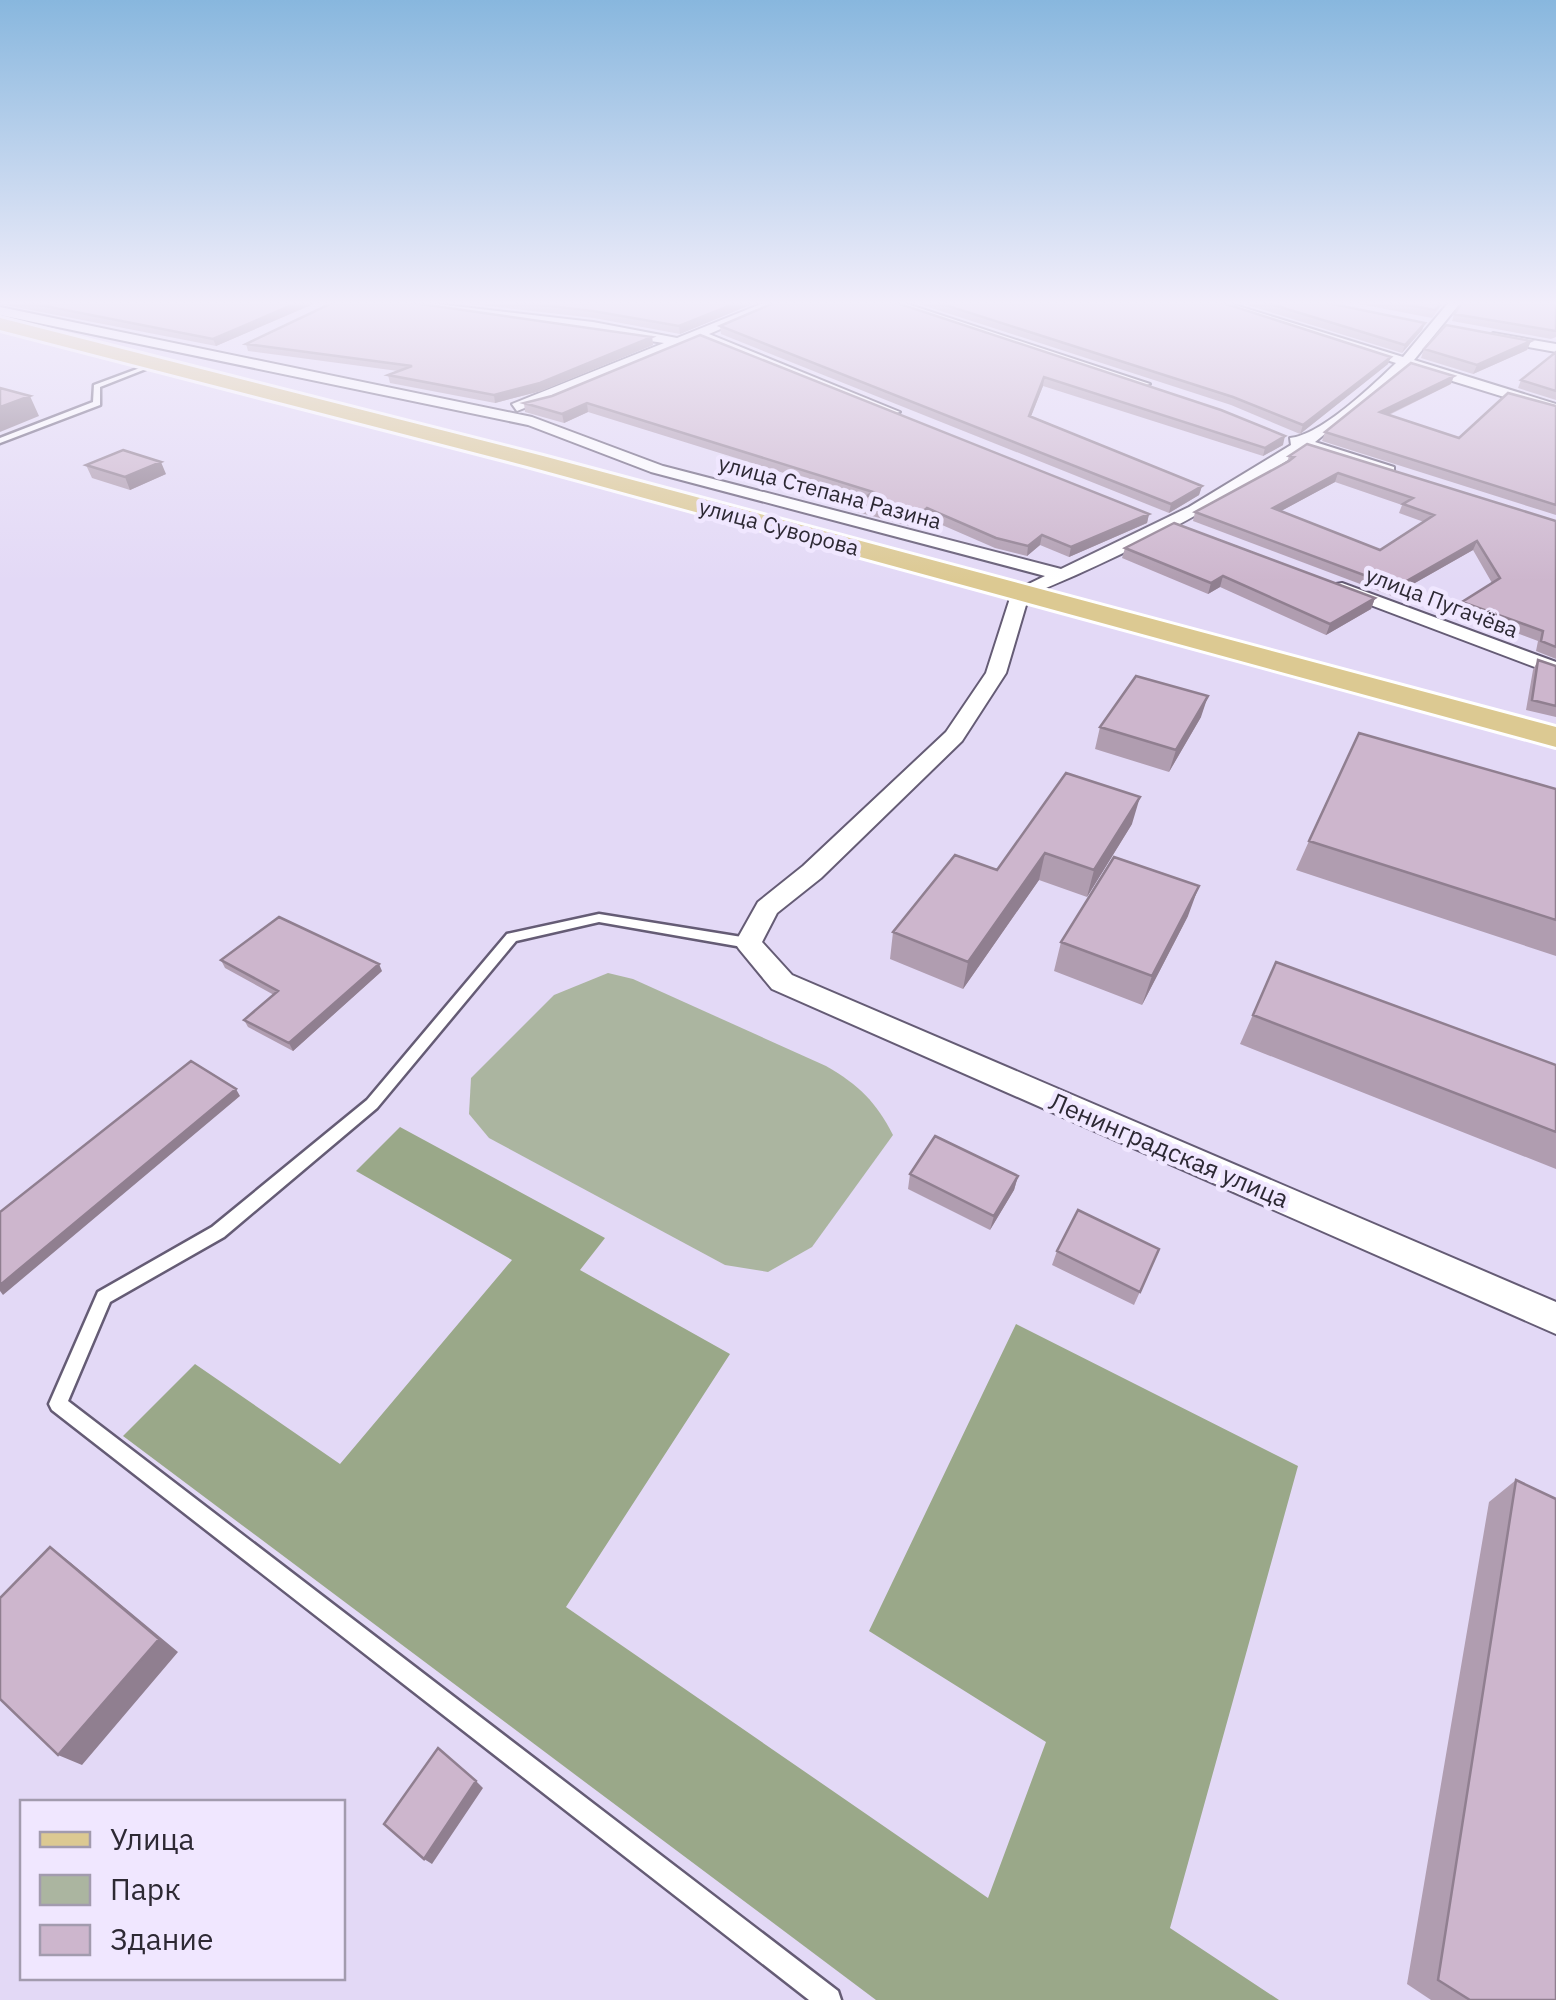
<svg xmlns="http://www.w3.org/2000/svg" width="1556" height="2000" font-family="'IBM Plex Sans',sans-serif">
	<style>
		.green { fill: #abb5a0 }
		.forest { fill: #9aa889 }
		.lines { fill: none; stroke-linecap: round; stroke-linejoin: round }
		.service-casing { stroke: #655c75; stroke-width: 5 }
		.minor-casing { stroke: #655c75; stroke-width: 4 }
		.primary-casing { stroke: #fff; stroke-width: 6 }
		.service { fill: #fff; fill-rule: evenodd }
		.minor { fill: #fff; fill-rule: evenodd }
		.primary { fill: #dcc992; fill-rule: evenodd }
		.wall { fill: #b09db0; fill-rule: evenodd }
		.shaded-wall { fill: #907f90 }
		.building { fill: #cdb6cd; stroke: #907f90; stroke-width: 2.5; fill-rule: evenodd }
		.labels { text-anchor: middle; stroke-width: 9; stroke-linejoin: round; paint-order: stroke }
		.far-street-label { font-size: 22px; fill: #2d2934; stroke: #f0e7ff }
		.street-label { font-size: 25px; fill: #2d2934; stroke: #f0e7ff }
	</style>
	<rect width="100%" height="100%" fill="#e3d9f6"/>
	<path class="green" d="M608,973L633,979L826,1066C859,1085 876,1102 893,1135L812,1247L768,1272L725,1265L489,1138L469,1114L471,1078L554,995Z"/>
	<path class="forest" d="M400,1127L605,1238L580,1270L730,1354L566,1607L988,1898L1046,1742L869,1631L1016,1324L1298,1466L1170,1928L1279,2000H876L123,1436L195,1364L340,1464L512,1260L356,1171Z"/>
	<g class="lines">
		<defs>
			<path id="service" d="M156,362L161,363L100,387V405L0,443V438L93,402L94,385Z
				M599,914L748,938L755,943L748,948L599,922L516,941L377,1108L224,1237L110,1302L68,1401L838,1991L841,2000H809L52,1410L49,1404L98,1292L212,1227L367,1100L507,934Z"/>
			<path id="minor" d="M384,302H420L593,322L677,338L766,302H783L709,334L900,412L888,415L698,338L517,411L512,404L664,343Z
				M883,302H901L1150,384L1138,387Z
				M1207,302H1225L1403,357L1449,302H1461L1414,360L1556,404V413L1407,367L1315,442L1394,467V473L1305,449C1217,507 1125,556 1029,595L1006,673L962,741L821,878L777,913L762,942L792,975L1556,1302V1334L772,989L739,949L735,943L758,902L803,866L946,732L986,673L1012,592L1045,576L651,472L528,425L0,315V307L532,417L663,466L1061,569L1189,507L1291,445L1290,438C1321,435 1372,386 1396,363Z
				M1493,333L1556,344V352L1489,340Z
				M1342,583L1556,662V675L1336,592V584Z"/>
			<path id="primary" d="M0,318L543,456L1556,727V747L527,466L0,330Z"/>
		</defs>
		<use href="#service" class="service-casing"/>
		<use href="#minor" class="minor-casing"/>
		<use href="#primary" class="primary-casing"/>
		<use href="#service" class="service"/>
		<use href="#minor" class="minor"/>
		<use href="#primary" class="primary"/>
	</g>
	<path class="wall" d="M0,302H318L216,346L0,304Z
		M453,302H757L680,334L594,318Z
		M776,302L1283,445L1263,456L1043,386L1031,416L1202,486L1199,495L1169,513L721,334L720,326Z
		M913,302H1219L1388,364L1300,434L1231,405Z
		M1238,302H1323L1425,323L1422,330L1402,353Z
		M1349,302H1444L1432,318Z
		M1556,302V337L1551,339L1452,321L1454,314Z
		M652,337L653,345L541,391L495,403L390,383L388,375L398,371L248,351L246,344Z
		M1531,341L1527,350L1473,374L1421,358L1424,349Z
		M1556,352V400L1518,388L1521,380Z
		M1451,384L1389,415L1459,438L1556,406V515L1322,441L1325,432Z
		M552,396L1149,514L1147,523L1069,557L1040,545L1027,556L995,548L926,518L914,527L857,512L858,503L864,498L588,412L564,423L525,412L524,403Z
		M1289,456L1556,521V659L1536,651L1538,641L1458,611L1462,602L1492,583L1473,550L1392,596L1193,521L1195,512L1287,462ZM1335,482L1402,505L1399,513L1424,522L1380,550L1281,511Z
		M86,465L166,474L130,490L92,478Z
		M1125,548L1375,598L1371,609L1326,635L1220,587L1208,594L1122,558Z
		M1538,660L1556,666V717L1526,710L1533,670Z
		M1201,717L1169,772L1095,749L1100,727Z
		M1556,789V956L1296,870L1309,841Z
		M1132,824L1087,897L1039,880L963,989L890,959L893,932L997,870Z
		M1188,916L1142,1005L1054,971L1061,942Z
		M221,960L382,971L293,1051L248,1027L244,1020L274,995L225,968Z
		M1276,962L1556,1065V1169L1240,1044Z
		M910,1174L1018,1176L1014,1190L990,1230L908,1189Z
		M1159,1249L1134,1305L1052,1265L1057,1251Z
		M1516,1480L1556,2000H1431L1407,1984L1489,1502Z"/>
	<path class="shaded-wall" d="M299,302H318L216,346L213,339Z
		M739,302H757L680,334L679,326Z
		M1425,323L1422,330L1402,353L1405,345Z
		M652,337L653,345L541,391L495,403L494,395Z
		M1531,341L1527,350L1473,374L1477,365Z
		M1391,357L1388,364L1300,434L1303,425Z
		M1454,376L1451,384L1377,420L1380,412Z
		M1044,377L1043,386L1028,424L1029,416Z
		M30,396L39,416L0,432V407Z
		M587,403L588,412L564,423L562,414Z
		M1285,436L1283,445L1263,456L1265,448Z
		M161,462L166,474L130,490L125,477Z
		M1338,473L1335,482L1270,517L1273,508Z
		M1202,486L1199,495L1169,513L1171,504Z
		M927,508L926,518L914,527L915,518Z
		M1149,514L1147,523L1069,557L1071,547Z
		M1042,535L1040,545L1027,556L1028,546Z
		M1477,541L1473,550L1392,596L1396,587Z
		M1223,576L1220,587L1208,594L1211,583Z
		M1375,598L1371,609L1326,635L1330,624Z
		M1208,696L1201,717L1169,772L1176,750Z
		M1140,797L1132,824L1087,897L1094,870Z
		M1045,853L1039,880L963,989L968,962Z
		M1199,886L1188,916L1142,1005L1152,976Z
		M379,964L382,971L293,1051L289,1043Z
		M236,1089L240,1096L3,1295L0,1291V1285Z
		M1018,1176L1014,1190L990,1230L994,1216Z
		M50,1547L71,1563L178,1652L82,1765L58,1755Z
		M476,1781L483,1788L432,1864L424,1859Z"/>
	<path class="building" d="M25,302H299L213,339Z
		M334,302H407L652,337L540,383L494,395L388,375L412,366L246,344Z
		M515,302H739L679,326L593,311Z
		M776,302H894L1221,410L1285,436L1265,448L1044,377L1029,416L1202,486L1171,504L720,326Z
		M936,302H1220L1391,357L1303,425L1233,397Z
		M1264,302H1323L1425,323L1405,345Z
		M1390,302H1442L1435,310Z
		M1463,302H1556V331L1454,314Z
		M1446,325L1531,341L1477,365L1424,349Z
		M700,335L1149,514L1071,547L1042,535L1028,546L996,538L927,508L915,518L858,503L873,492L587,403L562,414L524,403L552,396Z
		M1556,352V391L1521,380Z
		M1411,363L1454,376L1380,412L1459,438L1508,393L1556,406V505L1325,432Z
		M0,388L30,396L0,407Z
		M1307,444L1556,521V647L1541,641L1543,631L1462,602L1500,578L1477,541L1396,587L1195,512L1289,461L1294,457L1289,456ZM1338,473L1413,498L1403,504L1434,515L1380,550L1273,508Z
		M123,450L161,462L125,477L86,465Z
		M1174,523L1375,598L1330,624L1223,576L1211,583L1125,548Z
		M1538,660L1556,666V706L1532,700Z
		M1136,676L1208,696L1176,750L1100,727Z
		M1359,733L1556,789V920L1309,841Z
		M1066,773L1140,797L1094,870L1045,853L968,962L893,932L955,855L997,870Z
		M1114,857L1199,886L1152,976L1061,942Z
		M279,917L379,964L289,1043L244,1020L278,991L221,960Z
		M1276,962L1556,1065V1132L1253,1015Z
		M191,1061L236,1089L0,1285V1212Z
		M935,1136L1018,1176L994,1216L910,1174Z
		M1078,1210L1159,1249L1140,1292L1057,1251Z
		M1516,1480L1556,1499V2000H1470L1438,1980Z
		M50,1547L159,1639L58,1755L0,1699V1598Z
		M438,1748L476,1781L424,1859L384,1824Z"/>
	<linearGradient id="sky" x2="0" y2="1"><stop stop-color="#88b7de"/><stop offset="0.52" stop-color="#f2eefb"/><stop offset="1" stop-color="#f2eefb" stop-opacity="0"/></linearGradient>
	<rect width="1556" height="582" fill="url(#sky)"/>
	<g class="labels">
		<g class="far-street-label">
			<text transform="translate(830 492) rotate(15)" y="8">улица Степана Разина</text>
			<text transform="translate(779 527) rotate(15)" y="8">улица Суворова</text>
			<text transform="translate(1442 602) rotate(21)" y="8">улица Пугачёва</text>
		</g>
		<g class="street-label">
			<text transform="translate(1169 1150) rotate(23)" y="9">Ленинградская улица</text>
		</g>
	</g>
	<rect x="20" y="1800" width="325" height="180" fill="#f0e7ff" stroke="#a29bae" stroke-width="2.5"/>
	<rect x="40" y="1832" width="50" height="15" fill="#dcc992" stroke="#a29bae" stroke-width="2.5"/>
	<text x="110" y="1850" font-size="30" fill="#2d2934">Улица</text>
	<rect x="40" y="1875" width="50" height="30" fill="#abb5a0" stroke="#a29bae" stroke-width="2.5"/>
	<text x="110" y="1900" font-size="30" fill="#2d2934">Парк</text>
	<rect x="40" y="1925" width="50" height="30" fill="#cdb6cd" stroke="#a29bae" stroke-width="2.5"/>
	<text x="110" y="1950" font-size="30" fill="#2d2934">Здание</text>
</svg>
